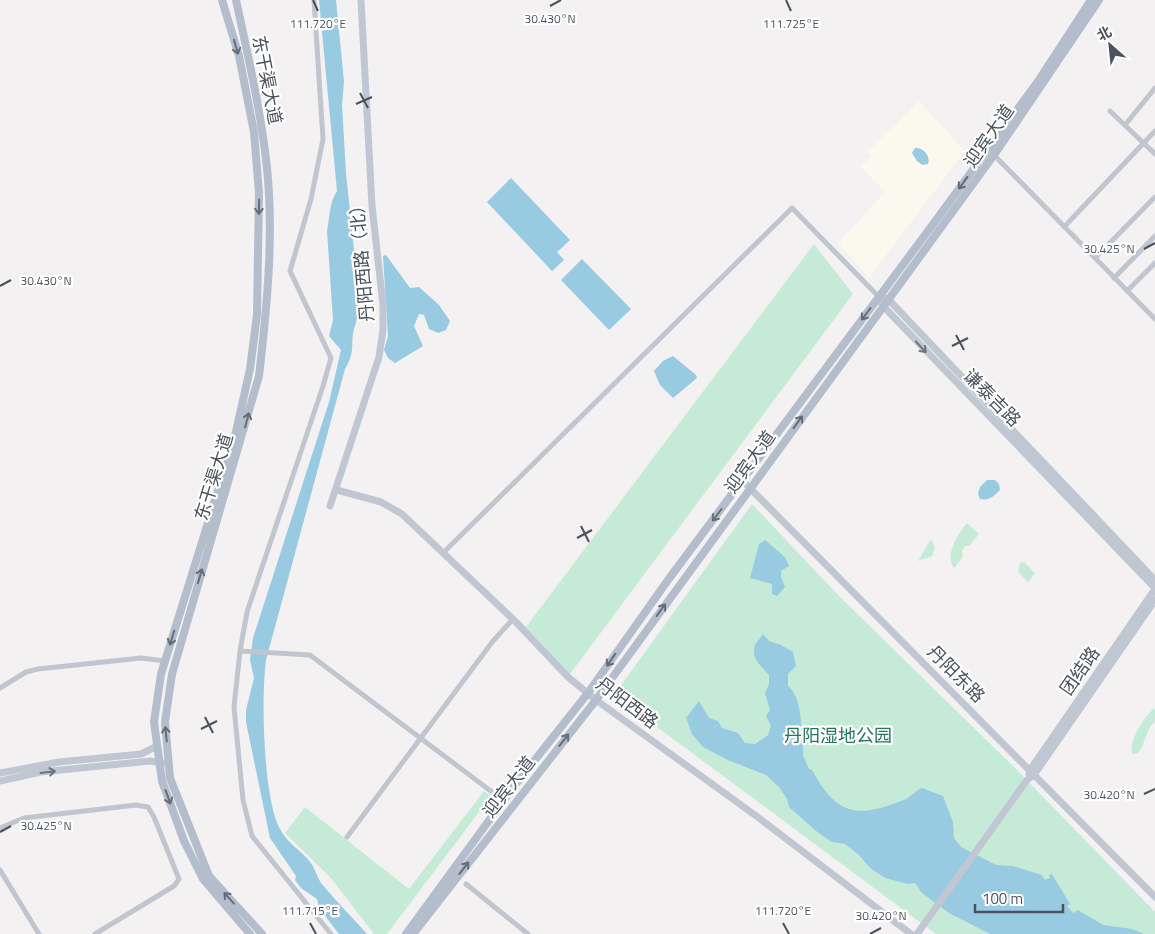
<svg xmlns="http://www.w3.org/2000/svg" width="1155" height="934" font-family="'Titillium Web','Noto Sans SC',sans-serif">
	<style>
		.commercial { fill: #fbf8ed }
		.green { fill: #c5ebd8 }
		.water { fill: #98cae2 }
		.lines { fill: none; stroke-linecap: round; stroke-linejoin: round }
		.street { stroke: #c1c6ce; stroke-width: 5 }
		.secondary { stroke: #c1c7d2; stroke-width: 7 }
		.primary { stroke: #b4bdcc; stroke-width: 8 }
		.oneway { stroke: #656d78 }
		.oneway2 { stroke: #6e757f }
		.ticks { fill: none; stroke: #4b525c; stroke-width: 2 }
		.labels { text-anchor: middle; stroke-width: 4.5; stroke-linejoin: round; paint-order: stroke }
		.street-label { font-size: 18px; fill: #4b525c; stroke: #fff }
		.park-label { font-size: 18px; fill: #237657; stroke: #fff }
		.ticks-label { font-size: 12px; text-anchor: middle; fill: #4b525c; stroke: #fff; stroke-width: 4.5; stroke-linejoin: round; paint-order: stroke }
	</style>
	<rect width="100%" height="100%" fill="#f3f1f1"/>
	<path class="commercial" d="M919,101L965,151L869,278L838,243L885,192L860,166L871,157L867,152Z"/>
	<path class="green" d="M814,244L853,294L570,674L526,627Z
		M752,504L840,597L1017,770L1155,912V934H936L614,695Z
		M967,523L979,534L969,546H965L962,551L963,557L954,568C944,555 958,534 967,523Z
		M931,539L935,547L932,556L918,561Z
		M1024,562L1035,573L1028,582L1018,572L1020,563Z
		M1155,708V721C1145,731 1146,743 1138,753L1132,754C1129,740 1144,716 1155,708Z
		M484,791L491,796L387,934H374L330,877L285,833L305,807L409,889Z"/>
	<path class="water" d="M319,0H336L344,82L342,105L346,173L359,298C359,308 358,316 355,326C349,342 357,350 345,369L266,660C261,697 263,798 280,829C287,843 303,852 311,863C315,869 317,877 321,883C336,901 352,917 367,934H339L319,908L317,899L301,888L295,880L296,876L270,838L246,722V710L254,678L250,660L253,638L329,402L341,350L329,336L333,320L327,231C330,217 329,203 337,191Z
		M915,148C923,147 931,156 928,164L922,165L917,161L912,153Z
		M511,178L570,240L557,252L564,260L552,271L487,202Z
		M386,255L410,288L419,287L439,305L450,321L446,330L438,333L429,329L424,315L419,314L414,326L423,346L395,363L388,358L384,350L388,336L383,256Z
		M582,259L631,309L609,330L561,280Z
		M673,356L696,375L697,378L673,398L660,385L654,371L663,361Z
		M987,480H995L999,484L1000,490C994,496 989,501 980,499L978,494L980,487Z
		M765,540L785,557L789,566L781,571V577L785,587L777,596L772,594V584L750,578L759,544Z
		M763,634L769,641L781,645L793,652L796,666L788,674V686C800,695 803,724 800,738L803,739V755L809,769L812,770C838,818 859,818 906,799C912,796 916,790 922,788L943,796L953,822L954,838L961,847L996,865L1013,866L1042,875L1045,880L1050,878L1049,875L1052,874L1070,904L1067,906L1073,913L1078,910L1103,925L1132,929L1144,934H990L949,913L922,893L915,883L908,884L885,878L870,868L859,855L845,844L832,842L816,831L789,807L787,799L779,787L766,775L728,760L703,747L692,734L686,718L699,701L709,718L718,721L722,728L738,733L745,743L755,744L768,735L771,726L766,716L770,710L765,693L769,684V675C762,667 750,658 755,645C757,641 761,638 763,634Z"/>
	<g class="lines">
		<path class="street" d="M314,0L323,139L311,199L290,271L331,358L323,386L247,612L240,651L234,707L243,800L252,836L331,934
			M1110,111L1155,154
			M1125,125L1155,88
			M994,155L1155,319
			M1064,227L1155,131
			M1095,258L1155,197
			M1114,278L1155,236
			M1127,291L1155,263
			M443,553L792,208L879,297
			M240,651L310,655L496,795
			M0,688L26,672L38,669L141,658L165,661
			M0,828L24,818L136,805L148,807L154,817L179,879L174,886L95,934
			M347,837L493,641L513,619
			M0,870L39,934
			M466,884L528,934"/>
		<path class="secondary" d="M879,297L883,306L1155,588
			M884,298L888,299L1155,580
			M735,473L1155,897
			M337,490L381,502L402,514L516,622L568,677L596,700L759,818L911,934
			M330,506L379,357L383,330V305L372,206L361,0
			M0,773L59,762L141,754L157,746
			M1029,774L1030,770L1155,589
			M0,781L41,772L150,761L163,763
			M917,934L1027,780L1034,775L1155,600"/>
		<path class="primary" d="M222,0L239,56L254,132L259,193L257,315L250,369L235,436L161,674L154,722L162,781L184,841L203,879L250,934
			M236,0C248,56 261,111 267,168C274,236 267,307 259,376L172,674L165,722L170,778L209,876L262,934
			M406,934L515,785L588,693L668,580L934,223L1039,80L1091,0
			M413,934L596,700L994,155L1099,0"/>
	</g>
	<defs><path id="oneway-shaft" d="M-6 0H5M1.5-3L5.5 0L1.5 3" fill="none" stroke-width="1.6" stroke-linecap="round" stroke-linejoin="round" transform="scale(1.25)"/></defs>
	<g class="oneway">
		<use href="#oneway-shaft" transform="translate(236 47) rotate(74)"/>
		<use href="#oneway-shaft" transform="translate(963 183) rotate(126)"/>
		<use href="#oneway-shaft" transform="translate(259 207) rotate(91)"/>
		<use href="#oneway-shaft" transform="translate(866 314) rotate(127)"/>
		<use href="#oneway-shaft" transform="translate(247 420) rotate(-75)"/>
		<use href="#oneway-shaft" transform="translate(798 422) rotate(-54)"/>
		<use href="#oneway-shaft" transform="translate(717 515) rotate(127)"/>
		<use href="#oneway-shaft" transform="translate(200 576) rotate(-74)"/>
		<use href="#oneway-shaft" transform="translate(661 610) rotate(-54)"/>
		<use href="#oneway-shaft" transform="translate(172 638) rotate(107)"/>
		<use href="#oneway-shaft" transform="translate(611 660) rotate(125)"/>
		<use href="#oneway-shaft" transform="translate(166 734) rotate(-96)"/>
		<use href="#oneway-shaft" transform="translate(564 740) rotate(-52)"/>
		<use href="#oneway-shaft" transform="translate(168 797) rotate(70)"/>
		<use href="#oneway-shaft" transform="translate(464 868) rotate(-52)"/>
		<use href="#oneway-shaft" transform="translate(229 898) rotate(-132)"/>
	</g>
	<g class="oneway2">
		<use href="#oneway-shaft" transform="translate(921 347) rotate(47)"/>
		<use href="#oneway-shaft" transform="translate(48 772) rotate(-7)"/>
	</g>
	<path class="ticks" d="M313,0L318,11M786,0L791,11M550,6L561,0M360,93L368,108M356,104L372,97M1144,249L1155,243M0,286L11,280M956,335L964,350M952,346L968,338M581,526L589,542M577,538L592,530M205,717L213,733M201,729L217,721M1144,794L1155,789M0,832L11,826M310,923L316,934M783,923L789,934M870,934L881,928"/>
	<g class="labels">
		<g class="street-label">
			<text transform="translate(267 80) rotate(79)" y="6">东干渠大道</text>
			<text transform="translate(989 136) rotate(-55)" y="6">迎宾大道</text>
			<text transform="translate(362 259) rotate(-95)" y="6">丹阳西路（北）</text>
			<text transform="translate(992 398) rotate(45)" y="6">谦泰吉路</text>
			<text transform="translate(750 462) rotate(-54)" y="6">迎宾大道</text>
			<text transform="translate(214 477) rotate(-73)" y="6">东干渠大道</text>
			<text transform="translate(1080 671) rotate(-55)" y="6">团结路</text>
			<text transform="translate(956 674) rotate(45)" y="6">丹阳东路</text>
			<text transform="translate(627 703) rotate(37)" y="6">丹阳西路</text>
			<text transform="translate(509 787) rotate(-52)" y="6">迎宾大道</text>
		</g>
		<g class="park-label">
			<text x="838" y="742">丹阳湿地公园</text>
		</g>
	</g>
	<g class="ticks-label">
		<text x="550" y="23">30.430°N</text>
		<text x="318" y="28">111.720°E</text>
		<text x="791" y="28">111.725°E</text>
		<text x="1109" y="253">30.425°N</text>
		<text x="46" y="285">30.430°N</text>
		<text x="1109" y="799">30.420°N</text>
		<text x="46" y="830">30.425°N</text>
		<text x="310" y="915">111.715°E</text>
		<text x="783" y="915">111.720°E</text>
		<text x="881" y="920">30.420°N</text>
	</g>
	<g transform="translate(1110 45) rotate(333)" stroke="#ffffff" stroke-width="4" paint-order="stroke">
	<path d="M0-4L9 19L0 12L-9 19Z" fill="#4b525c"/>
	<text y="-8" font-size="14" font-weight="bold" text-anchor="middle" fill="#4b525c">北</text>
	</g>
	<path d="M975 904v8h88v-8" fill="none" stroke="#4b525c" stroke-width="2.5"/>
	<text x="982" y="904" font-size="15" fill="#4b525c" stroke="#ffffff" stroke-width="4" paint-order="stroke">100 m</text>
</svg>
